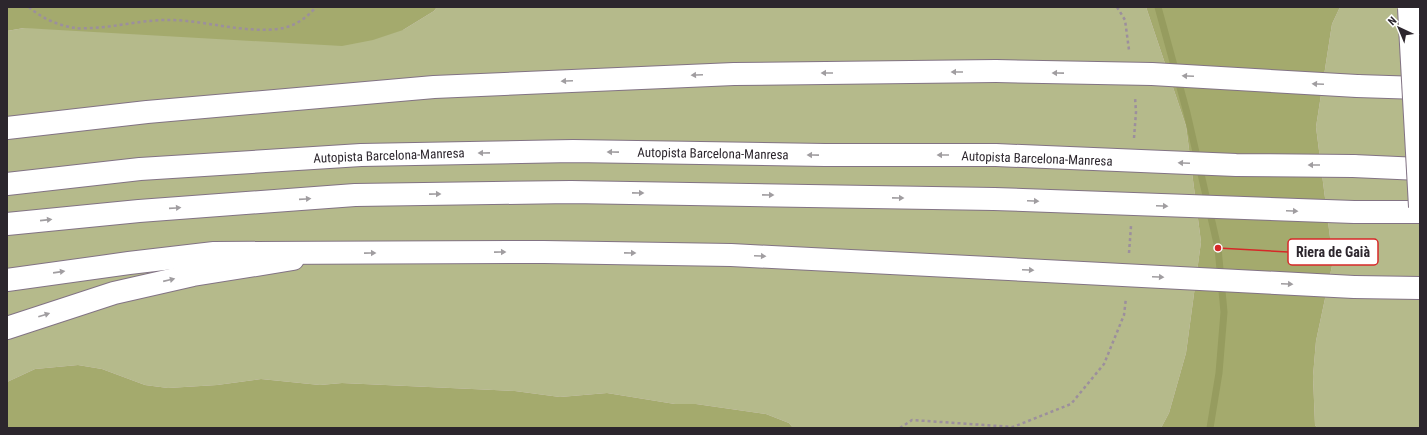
<svg xmlns="http://www.w3.org/2000/svg" width="1427" height="435" font-family="'Roboto Condensed',sans-serif">
	<style>
		.green { fill: #b5ba8b }
		.forest { fill: #a4aa6d }
		.lines { fill: none; stroke-linecap: round; stroke-linejoin: round }
		.stream { stroke: #969c5f; stroke-width: 7 }
		.primary-casing { stroke: #827384; stroke-width: 24 }
		.highway-casing { stroke: #827384; stroke-width: 24 }
		.path { stroke: #9c8f9d; stroke-width: 2.5; stroke-dasharray: 3 3; stroke-linecap: butt }
		.primary { stroke: #fff; stroke-width: 22 }
		.highway { stroke: #fff; stroke-width: 22 }
		.secondary-bridge-casing { stroke: #827384; stroke-width: 24; stroke-linecap: butt }
		.highway-bridge-casing { stroke: #827384; stroke-width: 24; stroke-linecap: butt }
		.secondary-bridge { stroke: #fff; stroke-width: 22 }
		.highway-bridge { stroke: #fff; stroke-width: 22 }
		.oneway { fill: #a09da0 }
		.labels { text-anchor: middle; stroke-width: 3; stroke-linejoin: round; paint-order: stroke }
		.street-label { font-size: 13px; fill: #2c262d; stroke: #fff }
		.leader { fill: none; stroke: #d62828; stroke-width: 1.5 }
		.callout-dot { fill: #d62828; stroke: #fff; stroke-width: 1.5 }
		.callout { fill: #fff; stroke: #d62828; stroke-width: 1.5 }
		.callout-label { font-size: 14px; text-anchor: middle; font-weight: bold; fill: #2c262d }
	</style>
	<rect width="100%" height="100%" fill="#ead9ec"/>
	<path class="green" d="M437,7H1146L1186,126L1201,242L1186,353L1169,413L1161,428H793L789,423L766,414L696,404H675L607,393L560,397L515,391L342,383L320,385L261,379L217,385L168,388L145,385L102,369L78,365L35,369L7,382V31L24,28L403,30L434,11Z
		M1340,7H1420V428H1317L1315,425L1313,376L1316,341L1333,261L1316,127L1332,24Z"/>
	<path class="forest" d="M7,7H437L434,11L403,30L373,40L342,46L24,28L7,31Z
		M1146,7H1340L1332,24L1316,127L1333,261L1316,341L1313,376L1315,425L1317,428H1161L1169,413L1186,353L1201,242L1186,126Z
		M78,365L102,369L145,385L168,388L217,385L261,379L320,385L342,383L515,391L560,397L607,393L675,404H696L766,414L789,423L793,428H7V382L35,369Z"/>
	<g class="lines">
		<path class="stream" d="M1158,7L1187,113L1218,248L1224,312L1219,373L1210,428"/>
		<defs>
			<path id="primary" d="M7,328L114,293L193,275L293,259"/>
			<path id="highway" d="M1357,86L1420,88
				M7,128L147,112L434,87L734,74L996,71
				M1353,166L1420,169
				M7,184L140,169L361,155L573,151L825,155H996
				M1354,212H1420
				M7,224L139,211L355,195L571,192L994,199
				M7,280L129,263L214,253L544,252L731,255L989,268
				M1354,287L1420,288"/>
		</defs>
		<use href="#primary" class="primary-casing"/>
		<use href="#highway" class="highway-casing"/>
		<path class="path" d="M29,7C41,18 59,26 76,28C80,29 86,28 91,28C118,27 145,19 172,20C207,21 243,33 278,29C293,27 306,19 316,7
			M1117,7L1125,20L1129,50
			M1134,138L1136,112L1135,97
			M1129,253L1131,226
			M900,428L912,420L1013,427L1071,404L1104,364L1124,315L1126,298"/>
		<use href="#primary" class="primary"/>
		<use href="#highway" class="highway"/>
		<defs>
			<path id="secondary-bridge" d="M1409,8L1420,207"/>
			<path id="highway-bridge" d="M996,71L1152,74L1357,86
				M996,155L1236,165L1353,166
				M994,199L1354,212
				M989,268L1354,287"/>
		</defs>
		<use href="#secondary-bridge" class="secondary-bridge-casing"/>
		<use href="#highway-bridge" class="highway-bridge-casing"/>
		<use href="#secondary-bridge" class="secondary-bridge"/>
		<use href="#highway-bridge" class="highway-bridge"/>
	</g>
	<defs><path id="oneway-solid" d="M-6-.8H1V-3.2L6.5 0L1 3.2V.8H-6Z"/></defs>
	<g class="oneway">
		<use href="#oneway-solid" transform="translate(957 72) rotate(180)"/>
		<use href="#oneway-solid" transform="translate(827 73) rotate(180)"/>
		<use href="#oneway-solid" transform="translate(1058 73) rotate(-179)"/>
		<use href="#oneway-solid" transform="translate(697 75) rotate(177)"/>
		<use href="#oneway-solid" transform="translate(1188 76) rotate(-177)"/>
		<use href="#oneway-solid" transform="translate(567 81) rotate(177)"/>
		<use href="#oneway-solid" transform="translate(1318 84) rotate(-177)"/>
		<use href="#oneway-solid" transform="translate(613 152) rotate(-179)"/>
		<use href="#oneway-solid" transform="translate(484 153) rotate(179)"/>
		<use href="#oneway-solid" transform="translate(813 155) rotate(-179)"/>
		<use href="#oneway-solid" transform="translate(943 155) rotate(-180)"/>
		<use href="#oneway-solid" transform="translate(1184 163) rotate(-178)"/>
		<use href="#oneway-solid" transform="translate(1314 165) rotate(-180)"/>
		<use href="#oneway-solid" transform="translate(638 193) rotate(1)"/>
		<use href="#oneway-solid" transform="translate(435 194) rotate(-1)"/>
		<use href="#oneway-solid" transform="translate(768 195) rotate(1)"/>
		<use href="#oneway-solid" transform="translate(898 198) rotate(1)"/>
		<use href="#oneway-solid" transform="translate(305 199) rotate(-4)"/>
		<use href="#oneway-solid" transform="translate(1033 201) rotate(2)"/>
		<use href="#oneway-solid" transform="translate(1162 206) rotate(2)"/>
		<use href="#oneway-solid" transform="translate(175 208) rotate(-4)"/>
		<use href="#oneway-solid" transform="translate(1292 211) rotate(2)"/>
		<use href="#oneway-solid" transform="translate(46 220) rotate(-6)"/>
		<use href="#oneway-solid" transform="translate(500 252) rotate(-1)"/>
		<use href="#oneway-solid" transform="translate(370 253) rotate(-1)"/>
		<use href="#oneway-solid" transform="translate(630 253) rotate(1)"/>
		<use href="#oneway-solid" transform="translate(760 256) rotate(3)"/>
		<use href="#oneway-solid" transform="translate(1028 270) rotate(3)"/>
		<use href="#oneway-solid" transform="translate(59 272) rotate(-8)"/>
		<use href="#oneway-solid" transform="translate(1158 277) rotate(3)"/>
		<use href="#oneway-solid" transform="translate(169 280) rotate(-13)"/>
		<use href="#oneway-solid" transform="translate(1287 284) rotate(3)"/>
		<use href="#oneway-solid" transform="translate(44 315) rotate(-18)"/>
	</g>
	<g class="labels">
		<g class="street-label">
			<text transform="translate(713 153) rotate(1)" y="5">Autopista Barcelona-Manresa</text>
			<text transform="translate(389 155) rotate(-2)" y="5">Autopista Barcelona-Manresa</text>
			<text transform="translate(1037 158) rotate(2)" y="5">Autopista Barcelona-Manresa</text>
		</g>
	</g>
	<path class="leader" d="M1218 248L1288 252"/>
	<circle class="callout-dot" cx="1218" cy="248" r="4"/>
	<rect class="callout" x="1288" y="239" width="90" height="26" rx="4"/>
	<g class="callout-label">
		<text x="1333" y="257">Riera de Gaià</text>
	</g>
	<rect width="1427" height="435" fill="none" stroke="#2c262d" stroke-width="16"/>
	<g transform="translate(1399 28) rotate(316)" stroke="#ffffff" stroke-width="3" paint-order="stroke">
	<path d="M0-3L7 15L0 10L-7 15Z" fill="#2c262d"/>
	<text y="-6" font-size="11" font-weight="bold" text-anchor="middle" fill="#2c262d">N</text>
	</g>
</svg>
